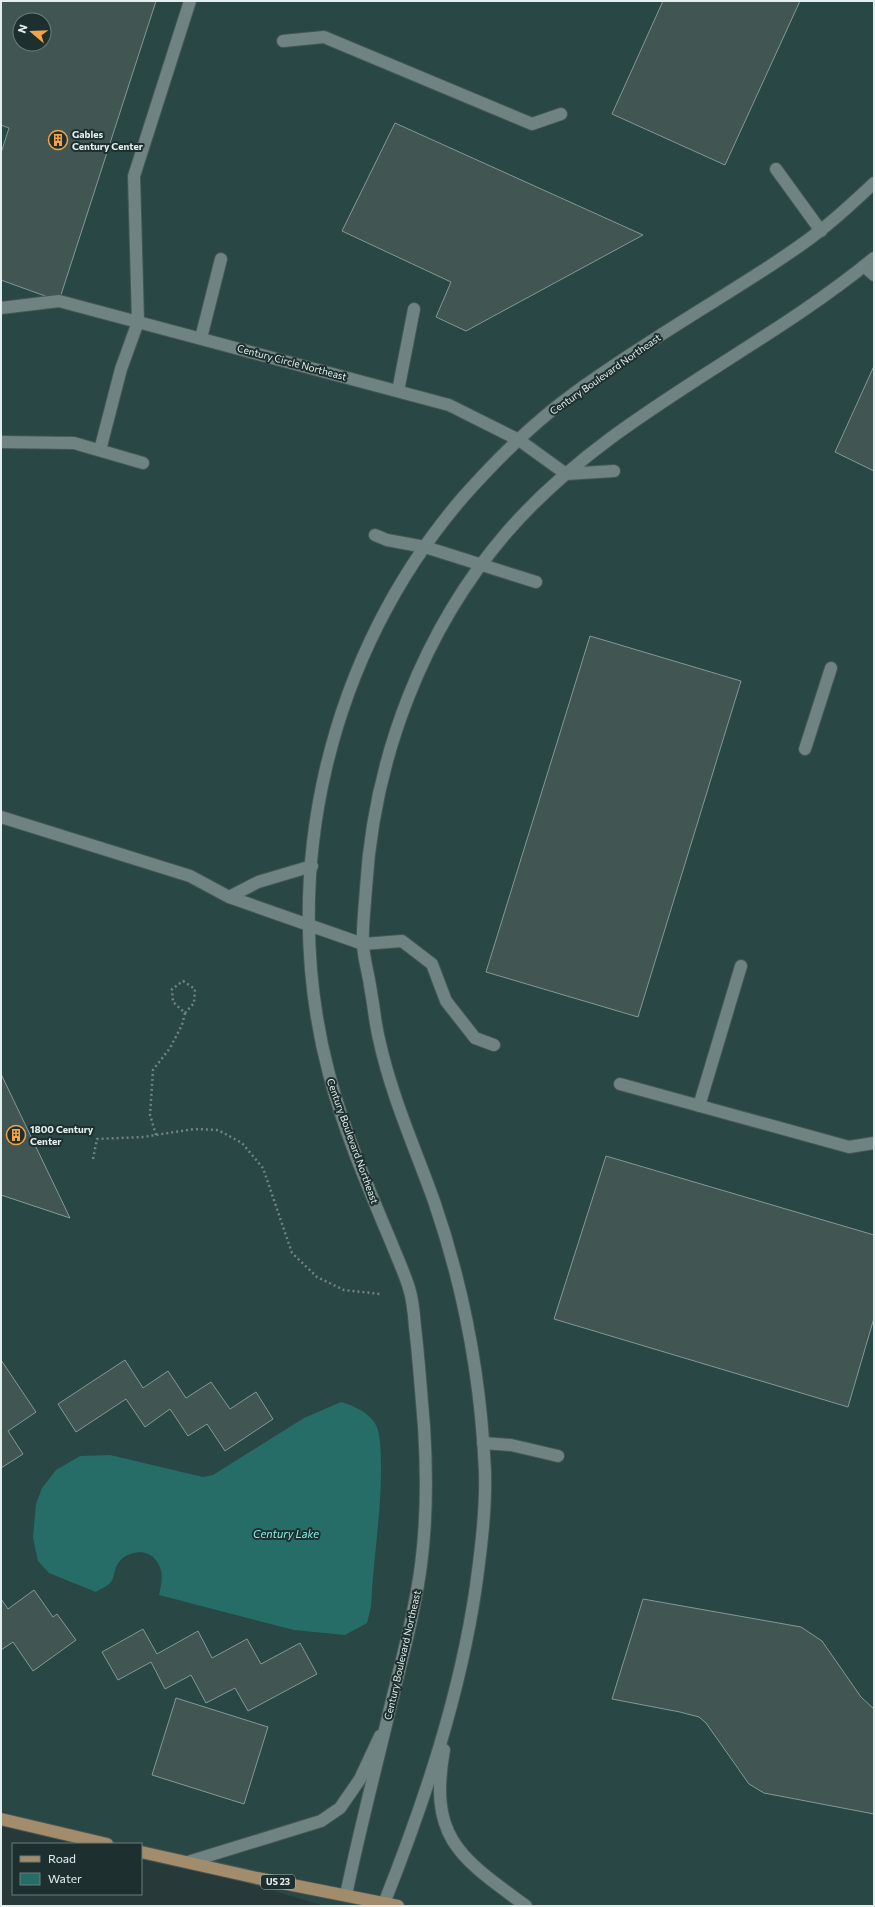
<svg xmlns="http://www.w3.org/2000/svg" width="875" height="1907" font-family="Commissioner,sans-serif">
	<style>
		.built { fill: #294744; fill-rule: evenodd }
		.water { fill: #266d68 }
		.building { fill: #415553; stroke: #839997; fill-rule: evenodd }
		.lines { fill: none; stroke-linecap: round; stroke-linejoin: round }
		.lane-casing { stroke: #455756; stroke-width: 14 }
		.street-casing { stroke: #455756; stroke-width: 14 }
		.primary-casing { stroke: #455756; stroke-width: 14 }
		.path { stroke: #728281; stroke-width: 2.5; stroke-dasharray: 2 3; stroke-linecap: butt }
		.lane { stroke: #6f8482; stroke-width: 12 }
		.street { stroke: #6f8482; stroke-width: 12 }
		.primary { stroke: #a28c6c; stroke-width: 12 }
		.labels { text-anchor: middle; stroke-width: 4; stroke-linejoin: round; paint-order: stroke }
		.shield { fill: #1d302f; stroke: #a8b6b5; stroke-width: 1 }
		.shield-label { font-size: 9px; font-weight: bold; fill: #e3efee }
		.poi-label { font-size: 10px; font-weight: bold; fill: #e3efee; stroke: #1d302f; text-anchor: start }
		.street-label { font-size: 10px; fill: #e3efee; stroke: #1d302f }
		.water-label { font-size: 11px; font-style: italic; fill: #87f1e9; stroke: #1d302f }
	</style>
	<rect width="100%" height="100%" fill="#273a39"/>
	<path class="built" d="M1,1H874V1906H325L141,1852V1844H114L1,1811ZM20,20H44V44H20Z"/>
	<path class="water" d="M341,1402C355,1406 373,1414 378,1430C381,1442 381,1458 381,1470C381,1516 373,1561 371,1607L367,1623L345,1635L294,1630L159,1595C162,1581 165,1570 154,1558C145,1548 126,1552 119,1562C114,1568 115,1576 111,1582C108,1586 100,1589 96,1592L49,1573L38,1561L33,1538L36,1504L42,1488L56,1470L80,1456L110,1455L203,1477L213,1475L304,1418Z"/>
	<path class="building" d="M1,1H156L59,301L1,280V153L9,128L1,125ZM20,20H44V44H20Z
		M663,1H800L725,165L612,114Z
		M395,123L643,235L466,331L436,317L451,282L342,231Z
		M874,366V471L835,452Z
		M590,636L741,681L638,1017L486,972Z
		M1,1074L70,1218L1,1195Z
		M606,1156L874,1235V1318L848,1407L554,1319Z
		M1,1360L36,1412L8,1431L23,1454L1,1468Z
		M125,1360L143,1388L168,1371L186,1398L211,1382L230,1409L256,1392L273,1419L225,1451L207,1424L188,1436L170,1409L145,1427L126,1399L76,1432L58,1404Z
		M34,1590L53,1617L57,1614L76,1640L33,1671L13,1642L1,1650V1599L8,1609Z
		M643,1599L801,1627L822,1641L861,1697L874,1709V1814L764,1793L749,1784L706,1723L699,1717L680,1712L612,1699Z
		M143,1629L157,1654L198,1631L212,1658L247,1639L261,1664L300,1643L317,1674L248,1711L235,1688L206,1703L191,1675L165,1689L151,1662L118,1680L102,1652Z
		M176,1698L268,1727L244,1804L152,1775Z"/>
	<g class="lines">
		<defs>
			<path id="lane" d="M283,41L324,37L532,124L561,114
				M776,169L821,231
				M864,266L874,275
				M201,338L221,259
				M398,391L414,309
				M1,442L74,443L143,463
				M100,450L121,369L138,322L134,176L190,1
				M566,474L614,471
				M375,535L387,540L425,547L536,582
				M805,749L831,668
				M1,817L190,876L229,897L363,944L402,941L432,964L446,1001L475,1038L494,1045
				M229,897L258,882L312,866
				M620,1084L849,1147L874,1143
				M699,1106L741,966
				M483,1443L511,1445L558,1456
				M188,1862L321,1821L340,1808L360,1779L380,1736"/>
			<path id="street" d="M1,308L59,301L449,405L519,440L566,474
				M444,1750C428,1839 461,1858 526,1906
				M346,1895C358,1837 373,1779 387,1721C399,1669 414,1618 421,1565C427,1519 427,1473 424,1426C421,1393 419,1360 415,1327C414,1314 413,1300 409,1288C404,1272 397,1257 391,1242C368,1187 344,1131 329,1074C276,873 329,652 464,496C497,459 533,423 573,394C629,353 690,317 748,280C773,264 799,248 822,229C840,215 857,199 874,183
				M383,1906C424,1803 460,1696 476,1586C481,1549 486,1510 485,1472C481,1381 464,1288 434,1201C415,1148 391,1095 379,1039C375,1023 374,1007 371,992C369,976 364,960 363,945C362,926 365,906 366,888C374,758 423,629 508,531C609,415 756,355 874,258"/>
			<path id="primary" d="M1,1819L107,1844
				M141,1852L257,1878L398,1906"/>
		</defs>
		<use href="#lane" class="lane-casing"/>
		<use href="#street" class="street-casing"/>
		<use href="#primary" class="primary-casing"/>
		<path class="path" d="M156,1135L150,1115L153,1070L170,1048L182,1025L185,1013L173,1002L172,989L183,981L195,989L194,1003L185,1013
			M93,1159L97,1139L143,1137L194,1129L218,1130L242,1143L263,1168L292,1253L317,1277L344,1290L380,1294"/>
		<use href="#lane" class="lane"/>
		<use href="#street" class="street"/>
		<use href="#primary" class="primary"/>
	</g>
	<defs>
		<symbol id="building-ring" viewBox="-11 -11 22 22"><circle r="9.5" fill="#1d302f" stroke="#f5a346" stroke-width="1.5"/><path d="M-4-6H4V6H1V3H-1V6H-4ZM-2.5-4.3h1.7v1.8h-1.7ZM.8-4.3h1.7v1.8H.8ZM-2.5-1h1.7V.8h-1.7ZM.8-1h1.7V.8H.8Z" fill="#f5a346"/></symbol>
	</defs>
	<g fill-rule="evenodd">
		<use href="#building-ring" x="47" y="129" width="22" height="22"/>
		<use href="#building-ring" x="5" y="1124" width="22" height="22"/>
	</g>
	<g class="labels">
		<rect class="shield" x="261" y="1875" width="34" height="14" rx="3"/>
		<g class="shield-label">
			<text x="278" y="1885">US 23</text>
		</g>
		<g class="poi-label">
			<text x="72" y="138">Gables<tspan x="72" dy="12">Century Center</tspan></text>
			<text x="30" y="1133">1800 Century<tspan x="30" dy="12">Center</tspan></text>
		</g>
		<g class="street-label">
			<text transform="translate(292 362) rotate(15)" y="4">Century Circle Northeast</text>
			<text transform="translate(605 374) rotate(-35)" y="4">Century Boulevard Northeast</text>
			<text transform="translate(353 1141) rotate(70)" y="4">Century Boulevard Northeast</text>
			<text transform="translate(402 1655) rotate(-77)" y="4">Century Boulevard Northeast</text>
		</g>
		<g class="water-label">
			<text x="286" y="1538">Century Lake</text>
		</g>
	</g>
	<rect width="875" height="1907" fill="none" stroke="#e3efee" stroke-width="4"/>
	<rect x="12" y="1843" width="130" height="52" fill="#1d302f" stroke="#6c7c7b"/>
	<rect x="20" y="1856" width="20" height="6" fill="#a28c6c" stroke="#6c7c7b"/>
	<text x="48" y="1863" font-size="12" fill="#e3efee">Road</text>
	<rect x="20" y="1873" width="20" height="12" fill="#266d68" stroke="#6c7c7b"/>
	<text x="48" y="1883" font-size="12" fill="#e3efee">Water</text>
	<g transform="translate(32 32) rotate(289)"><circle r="19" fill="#1d302f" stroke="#6c7c7b"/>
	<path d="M0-3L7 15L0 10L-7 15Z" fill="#f5a346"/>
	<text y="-6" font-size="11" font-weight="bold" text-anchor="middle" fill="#e3efee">N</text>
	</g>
</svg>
